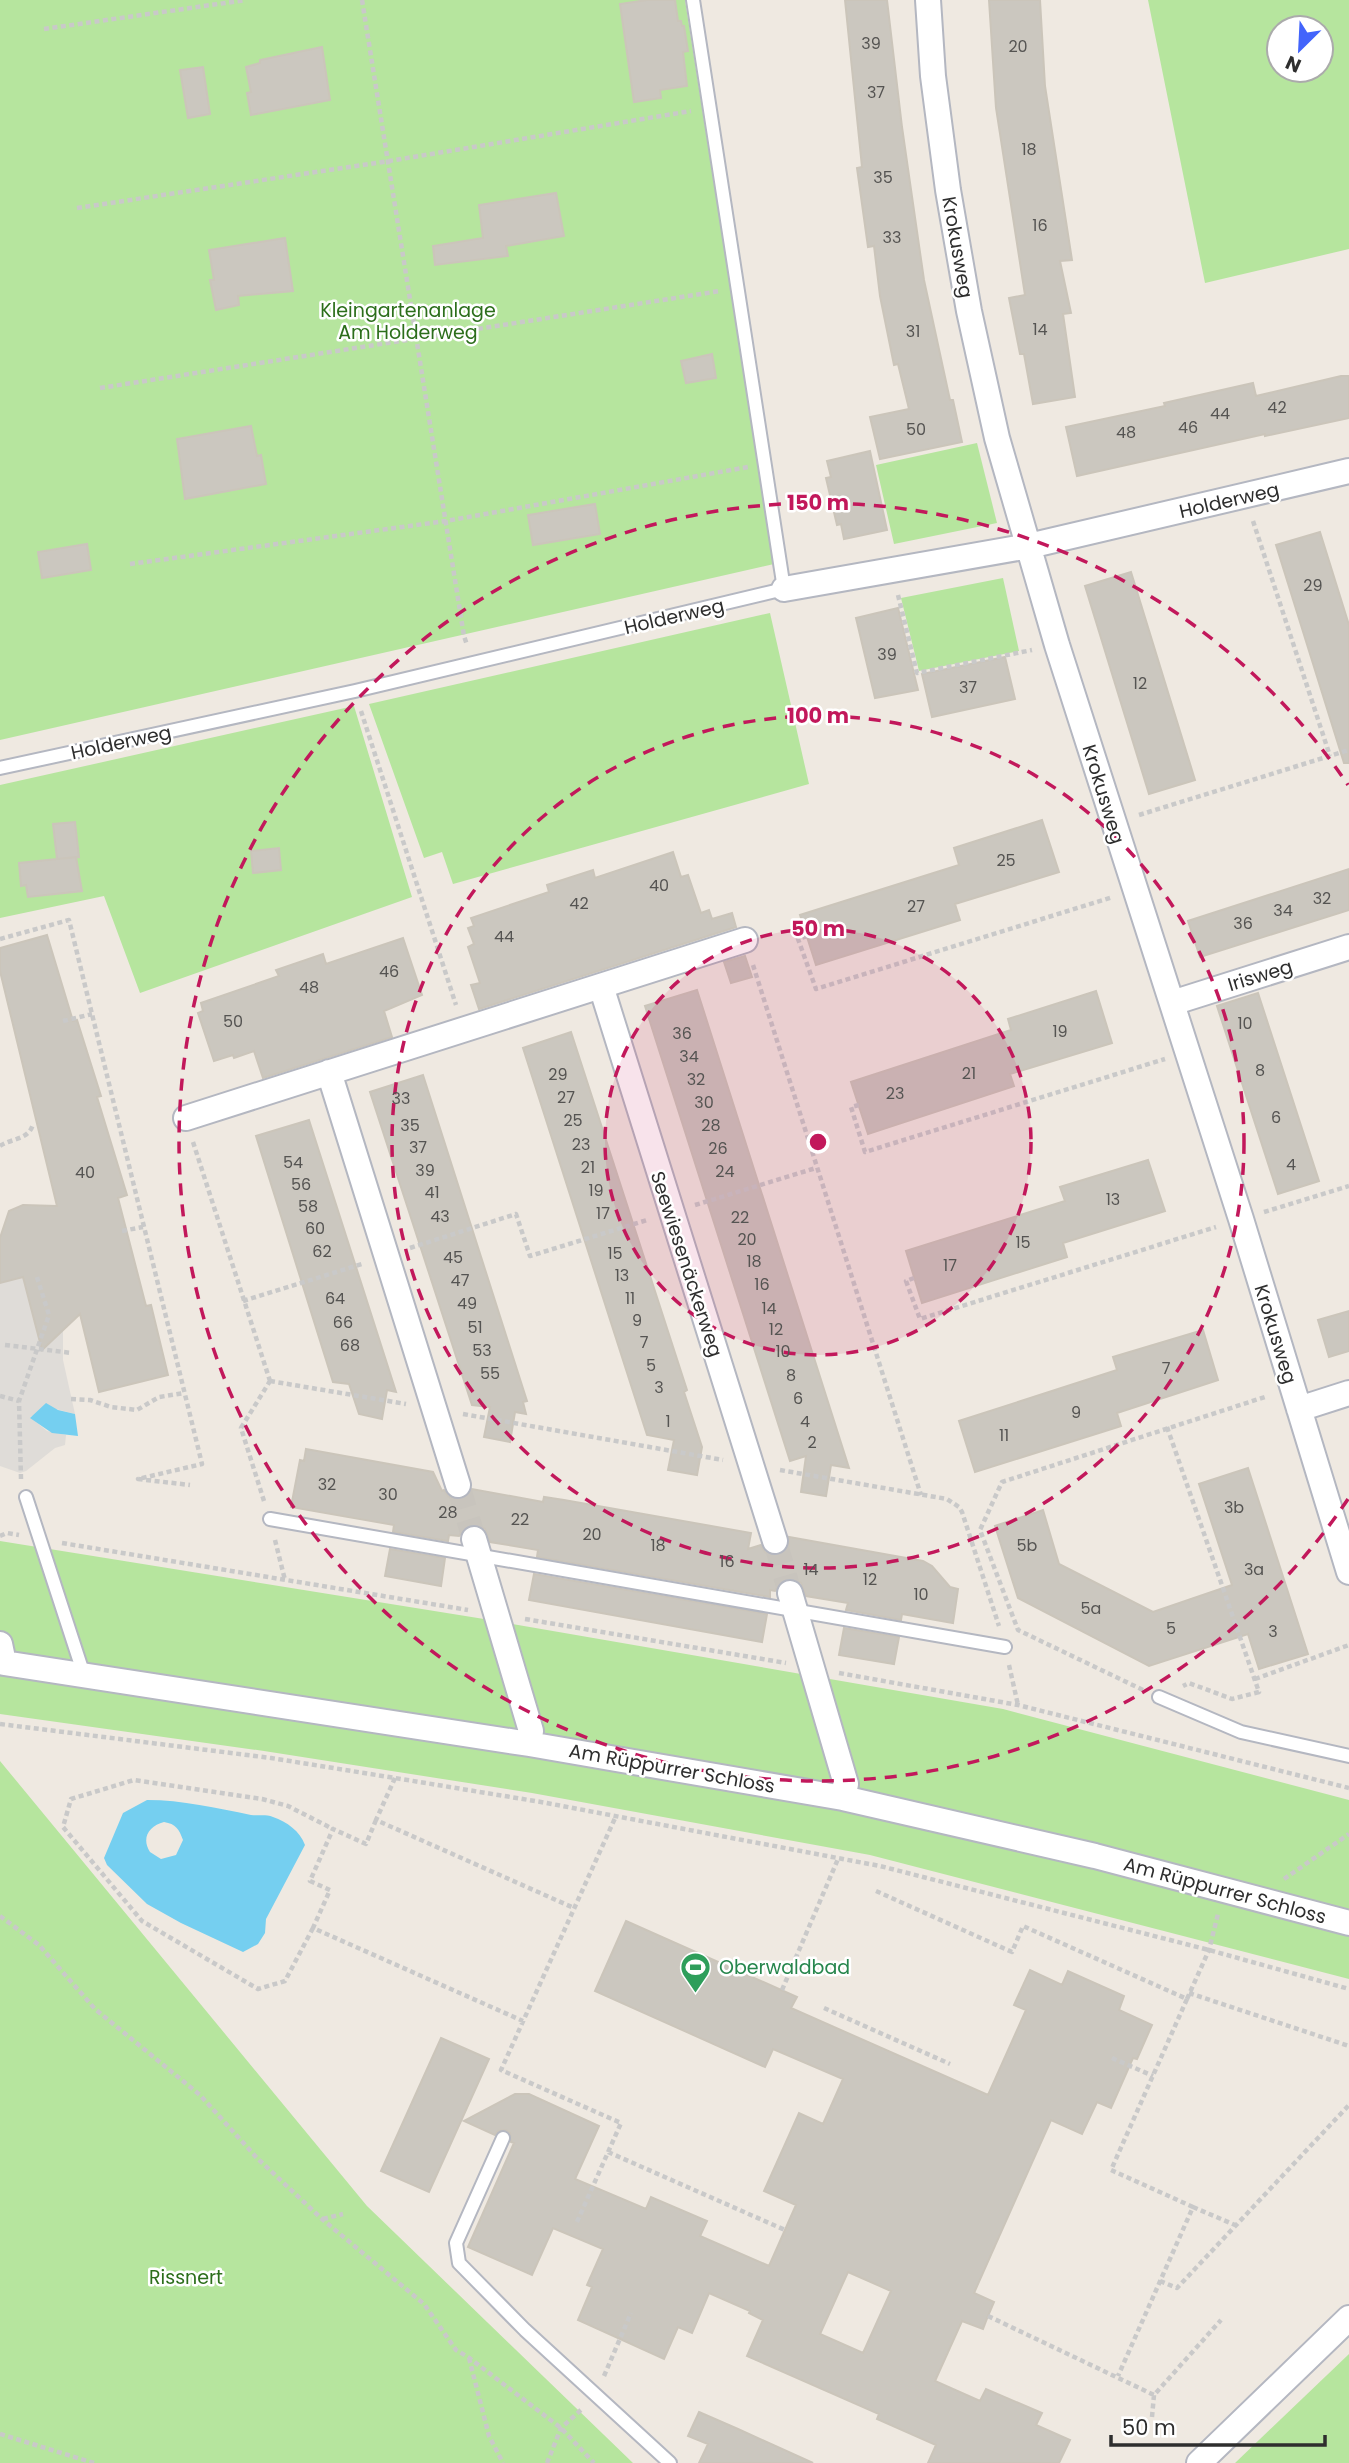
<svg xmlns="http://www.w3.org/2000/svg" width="1349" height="2463" font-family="Poppins,sans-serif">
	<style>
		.green { fill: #b6e59e; fill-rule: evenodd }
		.plaza { fill: #dfdcd8 }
		.water { fill: #75cff0; fill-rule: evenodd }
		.building { fill: #cbc7bf; stroke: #cbc5ba; stroke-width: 2; fill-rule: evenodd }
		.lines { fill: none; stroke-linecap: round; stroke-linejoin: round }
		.street-tunnel { stroke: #c8c4bd; stroke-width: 24; stroke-dasharray: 24 12; stroke-linecap: butt }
		.lane-casing { stroke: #b4b7c1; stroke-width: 16 }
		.street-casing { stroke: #b4b7c1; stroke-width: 28 }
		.path { stroke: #c9c9c9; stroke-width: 4.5; stroke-dasharray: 5 3.5; stroke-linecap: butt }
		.lane { stroke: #fff; stroke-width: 12 }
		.street { stroke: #fff; stroke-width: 24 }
		.ring { fill: none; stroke: #c2185b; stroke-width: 3.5; stroke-dasharray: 12 9 }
		.labels { text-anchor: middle; stroke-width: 5; stroke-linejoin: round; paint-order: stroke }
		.number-label { font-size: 16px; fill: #555452 }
		.street-label { font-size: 19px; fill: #2e2e2e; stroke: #fff }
		.park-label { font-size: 19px; fill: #2c6e1b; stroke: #fff }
		.leisure-label { font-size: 19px; fill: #27864d; stroke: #fff; text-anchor: start }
		.centre { fill: #c2185b; stroke: #fff; stroke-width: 3.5 }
		.ring-label { font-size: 21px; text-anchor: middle; font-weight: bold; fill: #c2185b; stroke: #fff; stroke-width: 5; stroke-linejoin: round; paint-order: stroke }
	</style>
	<rect width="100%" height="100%" fill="#efe9e1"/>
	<path class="green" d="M0,0H685L774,564L0,740Z
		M1148,0H1349V249L1205,283ZM1279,28H1321V70H1279Z
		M977,443L997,523L894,544L876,465Z
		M1003,578L1019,651L919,671L901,598Z
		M770,613L809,784L453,884L442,852L424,858L369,704Z
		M354,706L412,897L140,993L104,896L0,918V785Z
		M0,1541L484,1619L1003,1709L1349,1800V1979L870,1855L532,1793L264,1751L0,1714Z
		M0,1761L367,2206L633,2463H0Z
		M1349,2354V2463H1235Z"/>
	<path class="plaza" d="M23,1277L63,1330V1360L75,1414L52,1408L30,1417L47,1431L66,1435L65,1445L55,1448L26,1471L20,1473L0,1466V1283Z"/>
	<path class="water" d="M46,1403L58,1410L75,1414L78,1436L52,1433L30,1418Z
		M147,1800C182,1800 217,1808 251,1815C258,1816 266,1814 273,1817C287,1822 300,1831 305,1845L266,1919L265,1933L258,1944L243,1952L181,1923L147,1904L107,1865L104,1858L123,1813ZM164,1822C176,1824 179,1829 183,1840L176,1855L161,1859L150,1852C141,1838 149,1826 164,1822Z"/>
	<path class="building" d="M647,0H675L678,21H681L682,26H684L688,51L683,52L687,86L660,90L661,98L634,102L620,4Z
		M845,0H887L902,127L924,280L950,400H953L962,442L880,459L870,417L909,409L898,364L894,365L880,296L874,246L868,247L857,168L862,167Z
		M989,0H1040L1045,86L1072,260L1060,261L1071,313L1063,314L1075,397L1033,404L1024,354H1020L1009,298L1025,295L996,108Z
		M322,47L330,100L251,115L247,93L251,92L246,67L260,63V60Z
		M203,67L210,114L188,118L180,70Z
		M556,193L564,236L506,246L508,256L435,265L433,246L483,238L479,205Z
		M285,238L293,291L238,296L239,305L216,310L210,280H214L209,250Z
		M712,354L716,378L686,383L681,361Z
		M1341,376H1349V418L1265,436V434L1077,476L1066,427L1165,406L1164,403L1253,383L1256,396Z
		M251,426L257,456L261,455L266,484L185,499L177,439Z
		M870,451L887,530L844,539L841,524L837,525L826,478L831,477L827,461Z
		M595,504L600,534L533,545L528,515Z
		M1320,532L1349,625V763H1344L1276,545Z
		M87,544L91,570L42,578L38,552Z
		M1131,572L1195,780L1149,794L1085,586Z
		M898,608L918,690L875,698L856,618Z
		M1005,657L1015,699L932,717L922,674Z
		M1042,820L1059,872L955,904L960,920L816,965L800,915L959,865L954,848Z
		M75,822L79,857L57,859L53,824Z
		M279,848L281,870L253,873L251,851Z
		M673,852L681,877L688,875L701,913L709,910L712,919L732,913L736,927L479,1009L471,985L480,983L468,947L474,944L468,928L474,926L471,918L549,892L547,885L593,870L595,878Z
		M76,857L82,891L28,897L26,885L21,886L19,863Z
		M1349,869V910L1200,957L1188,921Z
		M47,935L73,1021L77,1020L101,1096L97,1097L127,1195L118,1198L146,1306L151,1305L168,1375L99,1392L80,1314L42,1350L23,1277L0,1283V1238L9,1211L23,1205L57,1206L0,971V948Z
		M403,938L422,995L384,1011L392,1037L263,1078L254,1051L234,1058L233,1055L214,1061L198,1013L203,1011L201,1003L279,976L276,970L323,954L326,964Z
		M745,956L752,977L731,983L724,962Z
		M697,990L849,1468L831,1465L826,1496L801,1492L806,1456L790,1461L645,1006Z
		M1096,991L1112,1043L1010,1074L1014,1086L868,1134L851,1082L1011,1030L1008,1019Z
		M1258,993L1319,1181L1278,1194L1217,1006Z
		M571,1032L687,1390L684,1392L702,1447L697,1475L668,1470L674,1440L647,1435L523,1048Z
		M423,1075L527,1401L523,1402L526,1414L515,1412L510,1442L484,1437L490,1407L472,1405L370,1092Z
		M309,1120L396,1392L387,1390L382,1419L359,1414L349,1384L333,1382L256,1136Z
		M1148,1160L1165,1211L1063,1243L1067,1257L922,1303L906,1251L1065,1201L1060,1187Z
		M1349,1311V1351L1329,1357L1318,1320Z
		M1203,1330L1218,1380L1117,1413L1121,1426L975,1472L959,1421L1117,1370L1113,1357Z
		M306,1449L433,1472L442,1491L444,1490L448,1496L455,1500L463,1499L472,1489L543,1502L544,1497L564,1500L751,1533L748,1549L761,1545L765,1552L772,1556L785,1552L789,1545V1537L923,1561L932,1566L950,1587L958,1589L953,1623L902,1614L901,1620L846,1610L848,1603L806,1596L801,1583L793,1578L780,1582L775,1591L770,1590V1597L537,1557L538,1550L490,1542L485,1529L477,1524L464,1528L459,1536L449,1535L448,1541L393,1532L394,1525L291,1507L300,1460L304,1461Z
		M1248,1468L1308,1654L1259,1669L1248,1634L1149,1666L1018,1598L995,1526L1043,1510L1059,1564L1153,1612L1232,1585L1199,1484Z
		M390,1549L445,1558L441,1586L385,1576Z
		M534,1574L767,1614L762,1642L529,1600Z
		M844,1628L899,1637L894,1664L839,1655Z
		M626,1921L797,1997L791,2008L988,2095L1026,2010L1014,2005L1030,1970L1062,1985L1068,1971L1124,1996L1119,2010L1152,2025L1137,2059L1133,2058L1111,2108L1097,2102L1082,2134L1051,2120L974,2293L994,2302L988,2316L983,2329L962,2321L935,2381L980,2401L986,2389L1042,2413L1036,2425L1070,2440L1059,2463H928L936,2445L877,2419L879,2414L747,2356L763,2320L749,2313L750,2311L709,2293L692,2333L678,2327L664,2359L578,2320L592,2287L587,2285L603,2249L553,2228L532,2275L468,2247L514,2143L511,2142L510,2133L506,2130L498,2131L495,2135L464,2121L515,2094H529L599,2126L575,2179L646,2209L651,2197L707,2221L700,2236L769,2266L796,2205L764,2191L799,2113L823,2124L843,2079L773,2049L765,2067L595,1991ZM848,2272L891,2291L863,2353L820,2334Z
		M441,2038L489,2059L429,2192L381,2171Z
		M699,2412L738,2429L813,2463H699L708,2444L688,2436Z"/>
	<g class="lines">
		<path class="street-tunnel" d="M458,1485L474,1539
			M775,1541L790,1593"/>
		<defs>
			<path id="lane" d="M0,768L355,691L784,589L693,0
				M26,1497L84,1675
				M270,1519L1005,1647
				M1159,1697L1241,1732L1349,1756
				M503,2138L456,2243L459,2263L525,2330L670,2463"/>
			<path id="street" d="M928,0L933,76L948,190L969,311L997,438L1057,645L1241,1219L1349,1572
				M784,589L1029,546L1349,471
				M601,986L775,1541
				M1172,1003L1349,947
				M329,1072L458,1485
				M186,1118L745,940
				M1299,1409L1349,1393
				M474,1539L531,1731L529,1744
				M790,1593L846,1784L843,1798
				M0,1644L4,1663L529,1744L843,1798L1095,1856L1349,1923
				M1199,2463L1349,2318"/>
		</defs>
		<use href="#lane" class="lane-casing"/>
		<use href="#street" class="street-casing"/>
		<path class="path" d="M362,0L464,636L467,645
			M44,29L246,0
			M77,208L389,161L691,111
			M100,388L720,291
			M1253,521L1330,756
			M130,564L446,521L748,467
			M898,595L917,673L1032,650
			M361,711L456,1005
			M1139,815L1349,750
			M807,936L798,939L816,989L1113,897
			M0,939L69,920L202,1464L138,1479L190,1485
			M753,965L921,1495
			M63,1021L92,1014
			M859,1105L851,1107L865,1152L1165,1059
			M193,1142L270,1381
			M0,1146C12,1138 29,1140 33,1124
			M695,1205L816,1168
			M1264,1212L1349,1186
			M122,1231L143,1227
			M410,1248L516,1214L530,1256L647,1220
			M914,1278L906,1281L920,1319L1216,1227
			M243,1301L362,1264
			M5,1345L72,1353
			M270,1381L406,1404
			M0,1396L19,1401
			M71,1399L90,1400L111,1407L137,1410L159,1397L184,1393
			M463,1414L723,1460
			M1167,1427L1259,1692L1232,1699L1189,1683L1183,1686
			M780,1470L947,1499L959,1507L962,1512L999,1626
			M21,1479L19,1401L49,1315L36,1274
			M264,1501L241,1428L270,1381
			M0,1536L7,1533L19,1535
			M275,1540L285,1580
			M62,1543L468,1610
			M525,1619L786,1663
			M1009,1665L1018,1705
			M839,1673L1018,1705L1349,1788
			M1255,1679L1349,1645
			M1143,1690L1018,1630L980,1530L1002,1482L1268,1396
			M0,1724L271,1758L395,1778L541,1802L880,1866L1209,1950L1349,1989
			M395,1778L376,1820L574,1908
			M376,1820L366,1844L333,1829L310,1881L330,1890L313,1928L523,2021
			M1284,1879L1349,1834
			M876,1891L1012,1952L1023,1926L1187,1999L1111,2170L1193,2207L1118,2376
			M0,1916L39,1945L95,2009L200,2095L257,2158L322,2219L424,2304L456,2350L468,2357L561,2428L594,2463
			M313,1928L285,1981L258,1989L142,1921L63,1827L71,1799L134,1780L262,1799L288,1806L333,1829
			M782,1990L838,1859
			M1189,1993L1349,2046
			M1187,1999L1209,1950L1218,1914
			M824,2008L950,2064
			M1112,2058L1153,2076
			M608,2152L785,2230
			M1193,2207L1235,2225
			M323,2219L343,2214
			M577,2222L621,2123L501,2070L616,1816
			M1160,2281L1177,2288L1349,2105
			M988,2316L1154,2395L1221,2320
			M469,2358L489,2436L503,2463
			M604,2376L631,2313
			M1152,2417L1154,2395
			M0,2434L94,2463
			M547,2463L561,2428L582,2409"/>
		<use href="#lane" class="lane"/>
		<use href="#street" class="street"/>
	</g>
	<circle cx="818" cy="1142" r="213" fill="#c2185b" fill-opacity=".12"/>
	<g class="ring">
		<circle cx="818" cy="1142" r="213"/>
		<circle cx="818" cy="1142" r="426"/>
		<path d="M1348 1499A639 639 0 1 1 1348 785"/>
	</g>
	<defs>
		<symbol id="stadium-pin" viewBox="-11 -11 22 30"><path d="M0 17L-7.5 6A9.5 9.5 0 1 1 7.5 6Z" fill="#2e9e5b" stroke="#fff"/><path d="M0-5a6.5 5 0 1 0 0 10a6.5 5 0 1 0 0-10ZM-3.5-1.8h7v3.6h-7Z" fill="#fff"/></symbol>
	</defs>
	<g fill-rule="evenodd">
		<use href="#stadium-pin" x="678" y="1950" width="35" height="47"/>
	</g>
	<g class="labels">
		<g class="number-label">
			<text x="871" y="49">39</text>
			<text x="1018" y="52">20</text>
			<text x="876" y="98">37</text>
			<text x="1029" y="155">18</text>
			<text x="883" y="183">35</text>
			<text x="1040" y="231">16</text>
			<text x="892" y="243">33</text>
			<text x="1040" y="335">14</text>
			<text x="913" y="337">31</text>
			<text x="1277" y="413">42</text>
			<text x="1220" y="419">44</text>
			<text x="1188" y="433">46</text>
			<text x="916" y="435">50</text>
			<text x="1126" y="438">48</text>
			<text x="1313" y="591">29</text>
			<text x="887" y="660">39</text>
			<text x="1140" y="689">12</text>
			<text x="968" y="693">37</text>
			<text x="1006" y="866">25</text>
			<text x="659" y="891">40</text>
			<text x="1322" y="904">32</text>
			<text x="579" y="909">42</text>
			<text x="916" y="912">27</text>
			<text x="1283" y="916">34</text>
			<text x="1243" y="929">36</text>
			<text x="504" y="942">44</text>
			<text x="389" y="977">46</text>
			<text x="309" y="993">48</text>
			<text x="233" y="1027">50</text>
			<text x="1245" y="1029">10</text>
			<text x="1060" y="1037">19</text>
			<text x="682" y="1039">36</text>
			<text x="689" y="1062">34</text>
			<text x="1260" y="1076">8</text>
			<text x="969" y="1079">21</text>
			<text x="558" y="1080">29</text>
			<text x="696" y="1085">32</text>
			<text x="895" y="1099">23</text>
			<text x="566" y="1103">27</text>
			<text x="401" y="1104">33</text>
			<text x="704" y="1108">30</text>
			<text x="1276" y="1123">6</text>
			<text x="573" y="1126">25</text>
			<text x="410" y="1131">35</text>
			<text x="711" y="1131">28</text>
			<text x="581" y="1150">23</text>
			<text x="418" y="1153">37</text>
			<text x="718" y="1154">26</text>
			<text x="293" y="1168">54</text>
			<text x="1291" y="1170">4</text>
			<text x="588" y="1173">21</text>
			<text x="425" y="1176">39</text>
			<text x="725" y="1177">24</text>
			<text x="85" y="1178">40</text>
			<text x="301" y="1190">56</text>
			<text x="596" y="1196">19</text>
			<text x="432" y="1198">41</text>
			<text x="1113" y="1205">13</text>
			<text x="308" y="1212">58</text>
			<text x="603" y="1219">17</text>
			<text x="440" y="1222">43</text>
			<text x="740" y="1223">22</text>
			<text x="315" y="1234">60</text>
			<text x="747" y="1245">20</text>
			<text x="1023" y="1248">15</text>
			<text x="322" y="1257">62</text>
			<text x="615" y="1259">15</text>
			<text x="453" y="1263">45</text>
			<text x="754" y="1267">18</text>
			<text x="950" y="1271">17</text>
			<text x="622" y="1281">13</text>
			<text x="460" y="1286">47</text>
			<text x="762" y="1290">16</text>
			<text x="335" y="1304">64</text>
			<text x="630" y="1304">11</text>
			<text x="467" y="1309">49</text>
			<text x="769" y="1314">14</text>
			<text x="637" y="1326">9</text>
			<text x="343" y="1328">66</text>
			<text x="475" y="1333">51</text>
			<text x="776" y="1335">12</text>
			<text x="644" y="1348">7</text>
			<text x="350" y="1351">68</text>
			<text x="482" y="1356">53</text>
			<text x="783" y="1357">10</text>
			<text x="651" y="1371">5</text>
			<text x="1166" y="1374">7</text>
			<text x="490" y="1379">55</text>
			<text x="791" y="1381">8</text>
			<text x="659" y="1393">3</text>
			<text x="798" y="1404">6</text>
			<text x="1076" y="1418">9</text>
			<text x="668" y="1427">1</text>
			<text x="805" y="1427">4</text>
			<text x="1004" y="1441">11</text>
			<text x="812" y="1448">2</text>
			<text x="327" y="1490">32</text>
			<text x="388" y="1500">30</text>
			<text x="1234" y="1513">3b</text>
			<text x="448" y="1518">28</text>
			<text x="520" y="1525">22</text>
			<text x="592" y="1540">20</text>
			<text x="658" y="1551">18</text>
			<text x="1027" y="1551">5b</text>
			<text x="727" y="1567">16</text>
			<text x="811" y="1575">14</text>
			<text x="1254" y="1575">3a</text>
			<text x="870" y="1585">12</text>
			<text x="921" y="1600">10</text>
			<text x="1091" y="1614">5a</text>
			<text x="1171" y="1634">5</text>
			<text x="1273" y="1637">3</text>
		</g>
		<g class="street-label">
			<text transform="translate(958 247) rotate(80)" y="7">Krokusweg</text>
			<text transform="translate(1229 500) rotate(-13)" y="7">Holderweg</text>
			<text transform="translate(674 616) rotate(-13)" y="7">Holderweg</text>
			<text transform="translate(121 742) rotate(-12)" y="7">Holderweg</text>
			<text transform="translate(1104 794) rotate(73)" y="7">Krokusweg</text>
			<text transform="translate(1260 975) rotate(-17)" y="7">Irisweg</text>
			<text transform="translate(687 1264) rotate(72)" y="7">Seewiesenäckerweg</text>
			<text transform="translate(1276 1334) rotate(73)" y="7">Krokusweg</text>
			<text transform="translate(672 1768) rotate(10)" y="7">Am Rüppurrer Schloss</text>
			<text transform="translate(1225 1890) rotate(15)" y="7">Am Rüppurrer Schloss</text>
		</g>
		<g class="park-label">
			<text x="408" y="317">Kleingartenanlage<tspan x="408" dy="22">Am Holderweg</tspan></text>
			<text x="186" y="2284">Rissnert</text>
		</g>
		<g class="leisure-label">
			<text x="719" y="1974">Oberwaldbad</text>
		</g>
	</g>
	<circle cx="818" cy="1142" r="10" class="centre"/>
	<g class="ring-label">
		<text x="818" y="510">150 m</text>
		<text x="818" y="723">100 m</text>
		<text x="818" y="936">50 m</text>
	</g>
	<g transform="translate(1300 49) rotate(204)"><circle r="33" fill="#ffffff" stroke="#ababab" stroke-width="2"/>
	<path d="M0-5L12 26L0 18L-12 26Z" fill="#4264fb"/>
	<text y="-10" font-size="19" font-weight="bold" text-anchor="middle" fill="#2e2e2e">N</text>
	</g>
	<path d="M1111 2435v10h214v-10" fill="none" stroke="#2e2e2e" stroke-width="3.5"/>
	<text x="1122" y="2435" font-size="21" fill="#2e2e2e" stroke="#ffffff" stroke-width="5" paint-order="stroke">50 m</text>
</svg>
